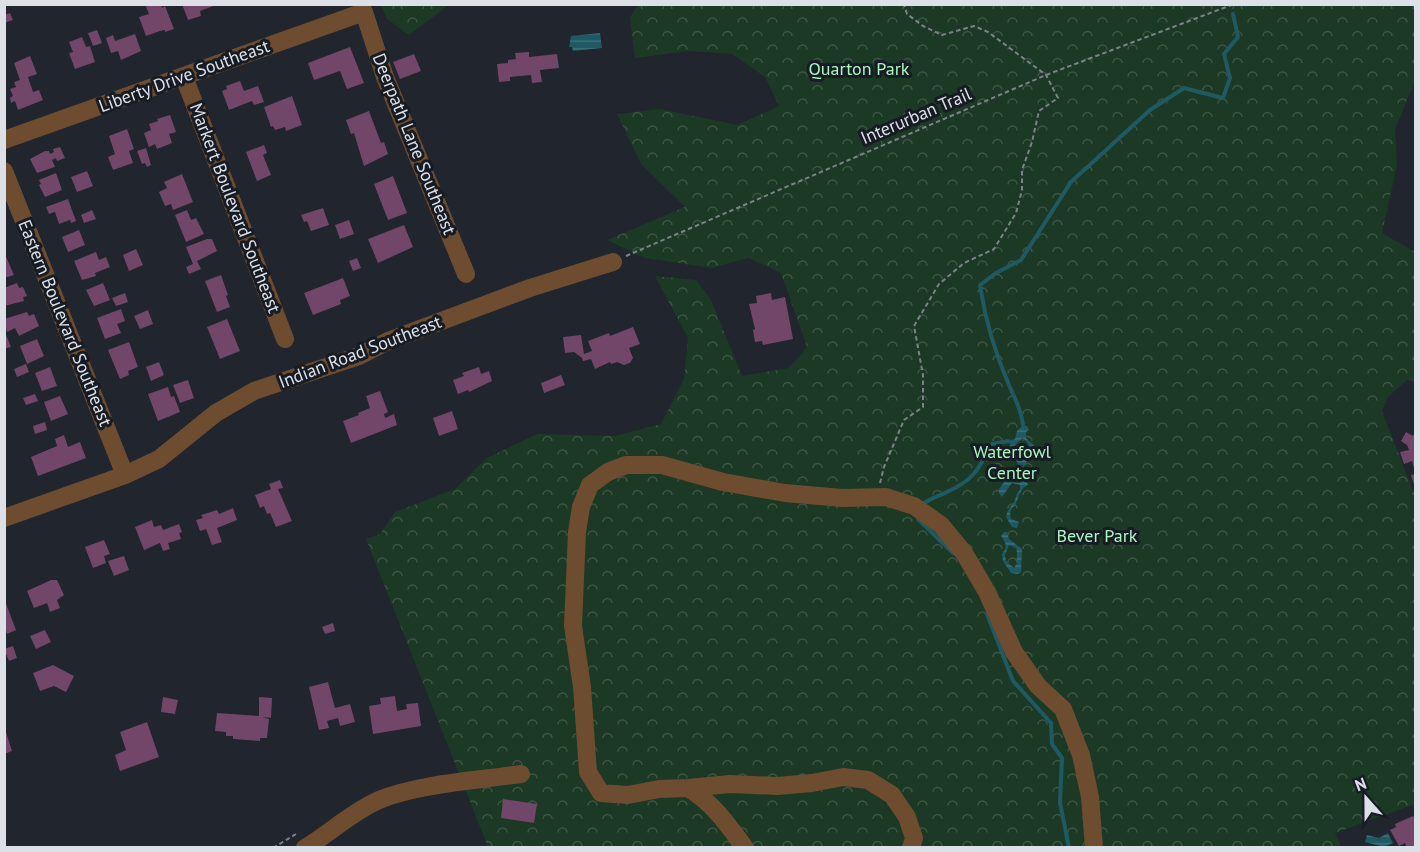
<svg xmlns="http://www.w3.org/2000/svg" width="1420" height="852" font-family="'PT Sans',sans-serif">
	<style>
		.forest { fill: url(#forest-crowns) }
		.water { fill: url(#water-rules); fill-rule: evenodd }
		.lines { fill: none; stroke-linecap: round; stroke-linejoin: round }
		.stream { stroke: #1e5964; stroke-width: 4 }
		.building { fill: #714669 }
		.path { stroke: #7d8189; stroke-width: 2; stroke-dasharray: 4.5 3; stroke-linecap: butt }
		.minor { stroke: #6d4c2f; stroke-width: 18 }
		.labels { text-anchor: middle; stroke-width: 6; stroke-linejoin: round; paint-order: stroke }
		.park-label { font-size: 18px; fill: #aaf7bf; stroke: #171c24 }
		.street-label { font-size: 18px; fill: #dde1e7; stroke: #171c24 }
	</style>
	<defs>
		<pattern id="forest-crowns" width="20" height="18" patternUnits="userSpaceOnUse" patternTransform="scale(1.5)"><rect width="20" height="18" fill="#1b3924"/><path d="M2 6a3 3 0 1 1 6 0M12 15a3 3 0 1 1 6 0" fill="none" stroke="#3c5544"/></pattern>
		<pattern id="water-rules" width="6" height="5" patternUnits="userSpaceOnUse" patternTransform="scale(1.5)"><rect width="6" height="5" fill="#1e5964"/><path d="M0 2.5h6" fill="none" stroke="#3e717a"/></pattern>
	</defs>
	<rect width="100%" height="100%" fill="#20252e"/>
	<path class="forest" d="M381,5H449L409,35L387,19Z
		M638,5H1415V81L1395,129L1397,165L1382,233L1415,252V382L1407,380L1388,397L1382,411L1415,496V804L1335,833L1341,847H488L366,539L380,534L395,512L455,489L487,458L537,434L614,436L661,424L684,379L688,338L655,276L696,280L711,300L742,376L789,368L807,347L781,273L748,258L712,268L645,258L607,240L685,207L641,164L617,114L660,109L737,125L779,106L765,77L732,54L688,51L635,58L630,17Z"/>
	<path class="water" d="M600,33L602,48L573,51L572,47H569L571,36Z
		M1023,425L1027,426L1029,430L1026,432V438L1034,445L1025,465H1018L1016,459L1025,455L1029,445L1023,438L1011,449L1009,441L1015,439L1017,431Z
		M1009,467L1015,471L1016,476L1014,482L1018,483L1026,480L1028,485C1020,489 1020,494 1017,501C1014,509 1008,508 1011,519L1019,522L1017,528L1012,527L1006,517C1008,508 1011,508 1014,502C1017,497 1015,494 1020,490V485L1012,483L1002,497L999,493V489L1007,478V468Z
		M1004,532H1007L1009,539L1022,549L1021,572L1018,574L1011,573L1003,561L1002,554C1008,547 1006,543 1001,536ZM1009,545L1016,548C1018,554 1016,558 1017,563L1014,568L1006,561L1005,555Z
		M1388,833L1393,843L1384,847L1365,842L1367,835L1379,838Z"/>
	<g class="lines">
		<path class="stream" d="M1023,425C1020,406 1016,402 1009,385C995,353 985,319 980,285L996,273L1021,260L1071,182L1150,110L1184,88L1223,98L1230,78L1224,54L1238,37L1233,14
			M922,505C931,497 938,497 947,492C975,479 978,470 992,444L1009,441
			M918,519L953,553
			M987,614L1013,681L1051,723L1052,744L1062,758L1060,803L1069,848"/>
	</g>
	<path class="building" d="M145,4H161L162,8L165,6L174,29L165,32V30L160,31L146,36L139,17L149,14Z
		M182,4H216V5L200,11L201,16L188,20Z
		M10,13L13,20L4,23V15Z
		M97,30L102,43L93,46L88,33Z
		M135,34L141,51L121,60L118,51L111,53L106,38L113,35L115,41Z
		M82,37L86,47L90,46L95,62L75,69L69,53L73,52L69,42Z
		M350,47L364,83L347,89L340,71L314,80L308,63Z
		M529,52V57L557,54L559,68L540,70L542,82L532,83L531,75L510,77V81L499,82L497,64L508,63V60L516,59L515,53Z
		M414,54L421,71L400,79L393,62Z
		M30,56L37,74L28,77L33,92L39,90L43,100L18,110L15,101L11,103L10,98L13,96L10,89L16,87L14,82L20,80L14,63Z
		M240,81L244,91L258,86L264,102L254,105L252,101L229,110L222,91L227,89L226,86Z
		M292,96L302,125L286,131L285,127L275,130L273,126L271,127L264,107Z
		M369,111L381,143L384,142L388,154L364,166L354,133L351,134L346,120Z
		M170,115L176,132L169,134L172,143L157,149L155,144L149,147L144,133L151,130L149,124L158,121L157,119Z
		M127,129L134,149L129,151L133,163L113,170L108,157L115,154L109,136Z
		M264,145L267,153L263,155L271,175L257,181L246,152Z
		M60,147L65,158L57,161L56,158L52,160L55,167L37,173L30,159L45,151H49L50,154L54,152L53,149Z
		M146,148L151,165L147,167L145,163L142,164L137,151Z
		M87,171L93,186L77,192L71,177Z
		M56,173L62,190L45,197L39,185L41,184L39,180Z
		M182,174L193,202L173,210L171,204L165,206L159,192L167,188L164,182Z
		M393,176L407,213L388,220L374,184Z
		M68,199L76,221L71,223L70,220L59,224L55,212L49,214L46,207Z
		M323,208L329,225L311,231L307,221L304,222L301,215Z
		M92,210L96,219L84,223L81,215Z
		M187,210L191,220L196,218L204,234L186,242L175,215Z
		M349,220L354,234L340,239L335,225Z
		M404,225L413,247L378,263L368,239Z
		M79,230L85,245L68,252L62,237Z
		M207,239H212L217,251L197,261L201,269L189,274L186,267L193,264L186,247Z
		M136,249L143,265L129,271L123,255Z
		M4,252L14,275L4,278Z
		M96,252L99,260L106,257L110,267L95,273L96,276L82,280L74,261Z
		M357,258L361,268L353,271L349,261Z
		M221,275L228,295L226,296L230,307L217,312L205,281Z
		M343,278L350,296L340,300L341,304L313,315L304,293Z
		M17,283L19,288L23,287L27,296L23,297L24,301L4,306V288Z
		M103,283L110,300L94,306L86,290Z
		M125,293L128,302L116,306L112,298Z
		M771,293L772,300L785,297L793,339L763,345L762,341L755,342L753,330L755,329L749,304L757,303L756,296Z
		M121,309L125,321L117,324L121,333L105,339L97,318Z
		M148,310L153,324L140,329L134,316Z
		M27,312L29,316L34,314L39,326L19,336L15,328L7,332L4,319Z
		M227,319L240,351L220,359L207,327Z
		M633,327L640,344L629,348L633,358L630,363L624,365L617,362L611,364L610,362L595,369L591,359L583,361L582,358L574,352L565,353L563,337L581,335L584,354L592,351L588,341L609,333L610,336Z
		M4,330L11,347L4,349Z
		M37,339L44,356L27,364L20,346Z
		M129,342L138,367L128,371L129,375L120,379L108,350Z
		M159,362L164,375L151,381L146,367Z
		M26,364L29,372L17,377L14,369Z
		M50,367L57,386L42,391L35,373Z
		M479,367L481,374L489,371L492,381L469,392L468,390L458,394L453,380L464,376L462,373Z
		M561,375L565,385L544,393L541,383Z
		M188,380L194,398L180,403L173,385Z
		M168,387L171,397L174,396L180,412L158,421L148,394Z
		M380,391L388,412L384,414L385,418L394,414L397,425L351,443L343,421L359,415L358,413L370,408L366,396Z
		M35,394L38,401L26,405L23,398Z
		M60,396L68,414L51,421L44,402Z
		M452,411L458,429L439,436L433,418Z
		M45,422L47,430L35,434L33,426Z
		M1416,430V471H1415L1412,461L1404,464L1400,452L1409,450L1407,445L1401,441L1406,432L1413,436Z
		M64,435L68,447L80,442L86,458L38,476L31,457L57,446L55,439Z
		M1416,474V488H1415L1411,475Z
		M280,480L283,488L278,489L292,521L276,527L270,513L267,514L264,506L260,508L255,495L271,489L269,484Z
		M233,508L237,520L217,528L222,542L212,545L206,529L200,531L196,520L203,518L201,515L217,510L219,514Z
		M152,520L154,527L161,525L163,530L179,524L182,532L179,533L181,539L168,543L170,549L163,551L160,543L144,550L135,527Z
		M104,540L110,554L104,556L106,563L93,568L85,547Z
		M124,556L129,570L114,576L108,561Z
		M51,580H57L64,595L57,600L60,608L50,612L47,603L34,608L27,591Z
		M5,601L16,630L7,634L5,627Z
		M333,623L335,631L325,634L322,627Z
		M45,630L51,642L36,649L30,636Z
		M13,646L17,658L9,661L4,649Z
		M53,665L74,676L66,692L54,686L40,691L33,673Z
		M328,682L335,708L350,704L355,722L340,726L338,718L327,721L329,728L319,730L309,687Z
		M395,696L397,711L407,709L406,704L418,703L421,726L373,734L369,706L381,704L380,698Z
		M163,697L178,700L175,714L161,712Z
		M259,697L272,698L271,718L262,717L269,719L267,738H260V741L233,739V736H226V732L215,731L217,713L259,716Z
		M147,722L159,757L120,771L115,755L126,750L120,732Z
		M4,732H6L12,751L4,754Z
		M503,799L537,804L534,823L501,818Z
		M1413,816L1416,821V848H1407L1405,843L1399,846L1390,830L1396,827L1395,824Z"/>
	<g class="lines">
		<path class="path" d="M626,256L1046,75L1234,4
			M880,483L884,467L904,420L923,407V375L914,326L939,284L964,263L994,249L1016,213L1022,190V170L1032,142L1039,111L1058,98L1046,75L988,32L974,26L942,35L923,26L907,14L904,4
			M273,848L296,834"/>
		<path class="minor" d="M184,77L285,339
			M4,140L364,12L385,77L466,274
			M4,171L125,475
			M4,518L125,475L159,459L216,413L254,391L359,356L388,341L530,288L613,262
			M688,788C713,803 728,825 745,848
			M305,848C330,833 352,812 379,800C417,784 479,780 521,774
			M911,848L914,838L907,817L892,795L868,780L843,777L812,783L777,786L730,784L688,788L659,789L628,795L601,793L588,772L582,687L573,626L577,532L581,507L590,485L608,472L626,465H662L723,482L785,493L842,498L886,497L914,506L941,525L964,553L987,592L1014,652L1038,686L1063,709L1081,755L1090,797L1094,848"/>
	</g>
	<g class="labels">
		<g class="park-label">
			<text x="859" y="75">Quarton Park</text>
			<text x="1012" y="458">Waterfowl<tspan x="1012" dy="21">Center</tspan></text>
			<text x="1097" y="542">Bever Park</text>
		</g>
		<g class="street-label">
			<text transform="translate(184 76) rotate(-20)" y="6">Liberty Drive Southeast</text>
			<text transform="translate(916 116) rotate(-23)" y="6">Interurban Trail</text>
			<text transform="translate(414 144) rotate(68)" y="6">Deerpath Lane Southeast</text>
			<text transform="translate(235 208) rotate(69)" y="6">Markert Boulevard Southeast</text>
			<text transform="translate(65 323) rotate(68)" y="6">Eastern Boulevard Southeast</text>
			<text transform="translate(360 352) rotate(-21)" y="6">Indian Road Southeast</text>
		</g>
	</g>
	<rect width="1420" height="852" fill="none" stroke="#dde1e7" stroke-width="12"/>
	<g transform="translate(1366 798) rotate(339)" stroke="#171c24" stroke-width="4.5" paint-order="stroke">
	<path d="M0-4.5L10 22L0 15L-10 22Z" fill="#dde1e7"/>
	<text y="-9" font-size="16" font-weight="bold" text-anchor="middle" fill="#dde1e7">N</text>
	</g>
</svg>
